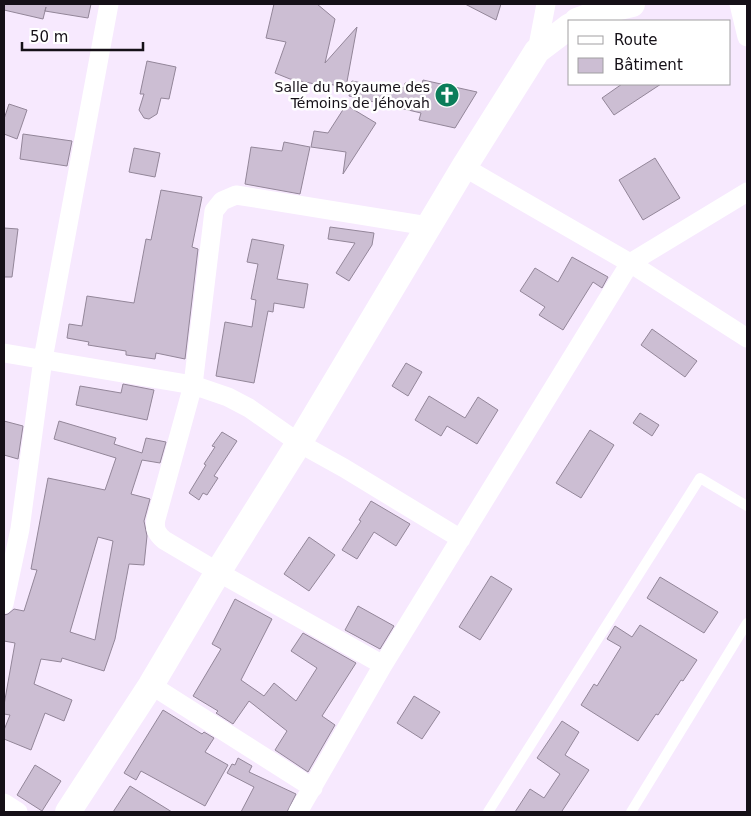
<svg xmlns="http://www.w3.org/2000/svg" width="751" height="816" font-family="'DejaVu Sans',sans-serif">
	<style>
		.building { fill: #ccbed3; stroke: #938699; fill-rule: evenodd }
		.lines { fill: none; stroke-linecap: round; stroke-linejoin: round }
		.service { stroke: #fff; stroke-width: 10 }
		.minor { stroke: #fff; stroke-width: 19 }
		.secondary { stroke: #fff; stroke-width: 26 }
		.labels { text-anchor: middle; stroke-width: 5; stroke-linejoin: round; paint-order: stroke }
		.poi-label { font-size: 14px; fill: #151017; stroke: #fff; text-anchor: end }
	</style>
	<rect width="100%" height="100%" fill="#f7e9fe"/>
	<path class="building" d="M4,4H91L88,18L45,11L46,7L43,19L4,10Z
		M274,4H317L335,19L325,63L357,27L346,87L321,83L320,85L290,79L275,73L286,42L266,38Z
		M465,4H501L496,20Z
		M147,61L176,67L169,99L161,98L157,114L149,119L144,118L139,110L144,94H140Z
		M423,80L477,92L455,128L419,120L421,113L349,96L352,81L398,90L399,87L404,88L405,83L421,87Z
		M622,84H661L614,115L602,98Z
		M9,104L27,110L17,139L4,134V119Z
		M346,105L376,123L343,174L346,152L311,147L314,131L328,133Z
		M23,134L72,141L67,166L20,159Z
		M284,142L310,147L300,194L245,184L251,147L282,151Z
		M134,148L160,153L155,177L129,172Z
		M655,158L680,198L643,220L619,180Z
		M161,190L202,197L192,247L198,249L185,359L156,353L155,359L126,355V351L88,345L89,342L67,338L69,324L82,326L87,296L134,303L146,239L151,240Z
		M330,227L374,233L372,245L349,281L336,273L355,243L328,239Z
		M4,228L18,229L12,277H4Z
		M252,239L284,245L277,279L308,284L304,308L274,303L273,312L268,311L254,383L216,376L225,322L252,327L256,300L251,299L258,264L247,262Z
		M572,257L608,277L602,288L593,282L563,330L539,315L545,307L520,291L535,268L558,282Z
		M652,329L697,361L685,377L641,345Z
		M406,363L422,372L408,396L392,386Z
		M123,384L154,390L147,420L76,405L80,386L121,393Z
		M429,396L465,418L478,397L498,410L477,444L447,426L441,436L415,420Z
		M640,413L659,425L652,436L633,423Z
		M4,421L23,426L18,459L4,455Z
		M59,421L116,438L114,444L142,453L146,438L166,442L160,463L142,460L131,494L150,499L144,521L147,536L144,565L129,564L115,639L104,671L62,658L61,662L41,659L34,684L72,700L64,721L45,713L31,750L4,739V730L10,715L4,714V705L15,643L4,641V615L8,614L14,609L24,611L37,570L31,569L48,478L105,490L116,458L54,439ZM98,537L113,541L95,640L70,632Z
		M590,430L614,445L581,498L556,483Z
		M222,432L237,441L214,476L218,478L207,495L203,493L199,500L189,493L206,465L204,464L215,447L212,446Z
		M371,501L410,524L396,546L374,532L357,559L342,550L361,521L359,520Z
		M309,537L335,555L309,591L284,574Z
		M491,576L512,589L480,640L459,627Z
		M660,577L718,612L704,633L647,598Z
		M235,599L272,619L241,680L264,696L274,683L296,701L317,668L291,651L303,633L356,663L322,716L335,725L308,772L275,750L287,731L249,701L233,724L216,713L218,711L193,696L221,649L212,644Z
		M358,606L394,626L380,649L345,630Z
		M640,625L697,660L683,681L681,680L658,715L656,714L638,741L581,705L594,684L597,686L621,647L607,639L615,626L632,637Z
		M414,696L440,712L422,739L397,723Z
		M163,710L202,734L204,732L214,738L205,752L228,765L205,806L141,771L136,780L124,773Z
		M562,721L579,732L565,755L589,770L562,811L564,812H515L530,789L544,798L560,774L537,758Z
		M238,758L252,766L249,772L296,794L287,812H241L254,787L227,773L232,764L235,765Z
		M35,765L61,781L42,811L17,795Z
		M130,786L172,812H113Z"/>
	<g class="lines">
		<path class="service" d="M488,812L700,478L747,506
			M631,812L747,623"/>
		<path class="minor" d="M739,4L747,37
			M537,51L546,4
			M464,167L630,263L747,192
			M4,353L193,385L228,397L249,408L299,443L344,468L461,539
			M4,604L20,529L43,359L109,4
			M383,665L218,572L164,540C157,534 154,529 156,519L193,385L214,211L222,201L236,195L428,226
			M151,685L313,788
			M4,803L18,812
			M298,812L383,665L630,263L747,338"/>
		<path class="secondary" d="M577,21L606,10L632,4
			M68,812L151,685L218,572L299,443L464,167L537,51L570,26"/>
	</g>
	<defs>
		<symbol id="church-disc" viewBox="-11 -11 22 22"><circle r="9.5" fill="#0b7d5a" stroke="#fff"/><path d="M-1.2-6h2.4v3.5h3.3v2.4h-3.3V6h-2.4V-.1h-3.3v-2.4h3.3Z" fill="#fff"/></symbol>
	</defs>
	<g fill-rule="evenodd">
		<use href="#church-disc" x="433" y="81" width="28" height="28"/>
	</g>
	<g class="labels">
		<g class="poi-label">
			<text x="430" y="92">Salle du Royaume des<tspan x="430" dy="16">Témoins de Jéhovah</tspan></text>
		</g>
	</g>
	<rect width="751" height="816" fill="none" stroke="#151017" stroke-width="10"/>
	<rect x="568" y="20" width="162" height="65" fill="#ffffff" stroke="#a19fa2"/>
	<rect x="578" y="36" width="25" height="8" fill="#ffffff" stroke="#a19fa2"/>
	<text x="614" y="45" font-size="15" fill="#151017">Route</text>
	<rect x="578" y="58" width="25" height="15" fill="#ccbed3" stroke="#a19fa2"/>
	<text x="614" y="70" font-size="15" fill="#151017">Bâtiment</text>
	<path d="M22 42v8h121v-8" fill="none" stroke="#151017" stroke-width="2.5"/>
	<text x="30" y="42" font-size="15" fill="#151017" stroke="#ffffff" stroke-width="4" paint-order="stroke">50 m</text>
</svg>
